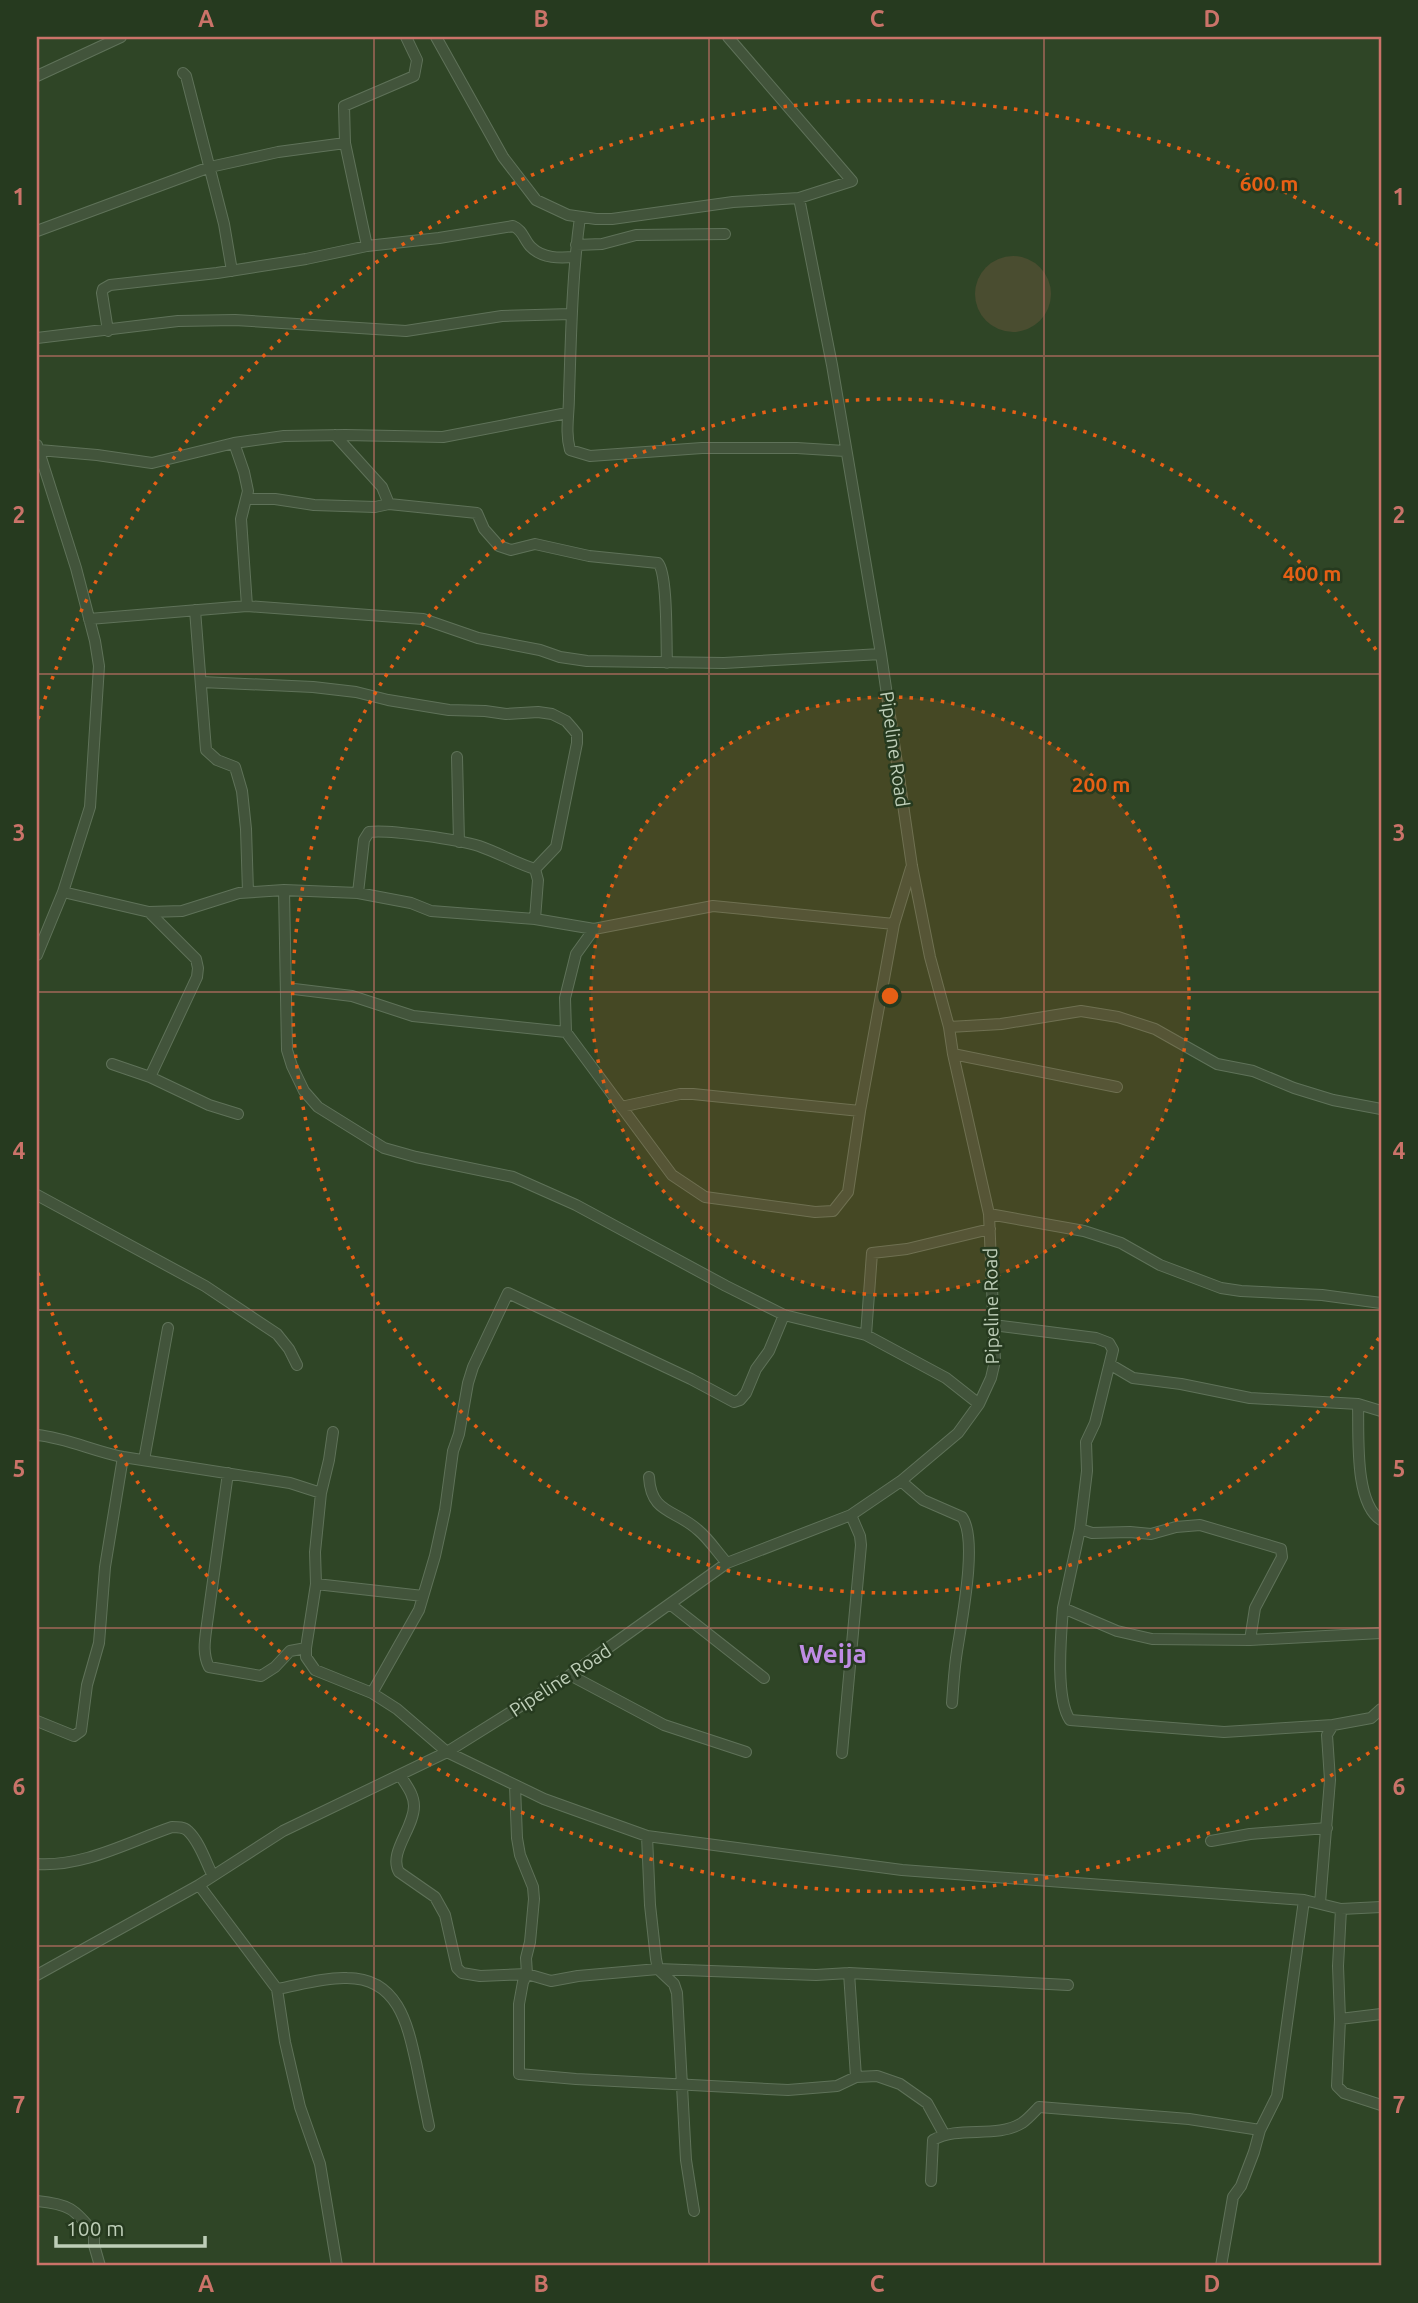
<svg xmlns="http://www.w3.org/2000/svg" width="1418" height="2303" font-family="Ubuntu,sans-serif">
	<style>
		.green { fill: #4a4d30 }
		.lines { fill: none; stroke-linecap: round; stroke-linejoin: round }
		.minor-casing { stroke: #5f7259; stroke-width: 12 }
		.minor { stroke: #42543b; stroke-width: 10 }
		.grid { fill: none; stroke: #cb7369; stroke-width: 2; stroke-opacity: 0.55 }
		.ring { fill: none; stroke: #e65f15; stroke-width: 3.5; stroke-dasharray: 3.5 7 }
		.labels { text-anchor: middle; stroke-width: 5; stroke-linejoin: round; paint-order: stroke }
		.street-label { font-size: 19px; fill: #beceb8; stroke: #263a1f }
		.district-label { font-size: 26px; font-weight: bold; fill: #bf8ce4; stroke: #263a1f }
		.centre { fill: #e65f15; stroke: #263a1f; stroke-width: 3.5 }
		.ring-label { font-size: 21px; text-anchor: middle; font-weight: bold; fill: #e65f15; stroke: #263a1f; stroke-width: 5; stroke-linejoin: round; paint-order: stroke }
		.neatline { fill: none; stroke: #cb7369; stroke-width: 2.5 }
		.grid-label { font-size: 23px; text-anchor: middle; font-weight: bold; fill: #cb7369 }
	</style>
	<rect width="100%" height="100%" fill="#2f4526"/>
	<path class="green" d="M975 294a38 38 0 1 1 76 0a38 38 0 1 1-76 0Z"/>
	<g class="lines">
		<defs>
			<path id="minor" d="M436,37L503,157L536,200L568,215L596,219H612L733,202L799,198L852,181L728,37
				M183,73L186,76L224,224L232,271
				M37,76L121,37
				M580,217C572,276 571,336 569,396C569,415 565,432 570,450L590,456L702,448H797L845,451
				M37,231L210,167L278,152L345,143
				M576,245L602,244L636,235L725,234
				M367,246L345,143L344,106L414,76L417,60L406,37
				M108,331L102,293L103,289L110,285L217,273L306,259L367,246L439,238L513,226C523,230 524,240 531,247C543,259 560,258 575,257
				M37,338L178,321L235,320L406,331L502,316L571,314
				M335,435L382,487L389,504
				M234,443L244,472L248,491L241,519L247,606
				M37,445L76,568L95,641L99,666L90,807L63,892L37,955
				M39,450L97,455L152,463L234,443L284,436L345,435L443,437L567,413
				M248,499H275L314,505L375,507L389,504L477,513L484,529L499,546L511,550L535,544L589,556L658,563C668,574 666,644 667,663
				M195,610L206,750L217,760L235,767L242,791L246,829L248,892
				M89,619L247,606L423,619L478,638L540,650L560,657L587,661L724,663L881,654
				M201,682L313,687L356,692L388,700L449,710L485,711L506,714L538,712L552,714L566,721L573,729L577,734V743L556,847L535,869
				M457,757L459,842
				M284,890L287,1050L292,1066L304,1091L318,1107L384,1148L416,1157L513,1177L576,1205L726,1286L784,1315L866,1335L946,1378L979,1404
				M63,892L149,912L182,911L239,893L284,890L358,893L411,903L431,911L535,919L594,929L713,906L894,924
				M358,893L364,840L369,832C388,829 460,840 479,846C499,853 516,863 535,869L538,880L535,919
				M149,912L196,959L198,968L197,977L150,1077
				M594,929L576,954L565,998L566,1032L672,1175L705,1197L815,1212L833,1211L848,1192L860,1111L894,924L911,868
				M286,988L352,996L413,1016L566,1032
				M949,1027L1001,1024L1081,1011L1118,1017L1155,1029L1217,1064L1253,1071L1294,1088L1333,1100L1381,1109
				M953,1054L1117,1087
				M112,1064L150,1077L209,1105L238,1114
				M621,1107L680,1094H693L860,1111
				M37,1195L205,1286L277,1334L289,1349L297,1365
				M989,1214L1084,1231L1121,1243L1160,1265L1221,1288L1241,1291L1322,1295L1381,1303
				M993,1325L1096,1338L1109,1343L1113,1350L1095,1423L1086,1442L1087,1471L1080,1529L1063,1608L1117,1631L1152,1639L1250,1640L1381,1633
				M866,1335L872,1253L907,1249L990,1229
				M1111,1365L1133,1378L1181,1384L1250,1398L1358,1404L1381,1411
				M1358,1404C1359,1435 1354,1503 1381,1520
				M37,1435C67,1438 93,1451 123,1457L290,1483L321,1493L315,1552L316,1584L306,1648V1657L315,1670L372,1693L397,1709L447,1752L544,1799L647,1836L902,1870L1304,1900L1341,1909L1381,1907
				M144,1460L168,1328
				M228,1473L207,1624C205,1639 202,1653 209,1667L261,1676L275,1667L290,1651L306,1648
				M649,1477C651,1514 675,1509 698,1530C709,1539 717,1552 727,1563
				M901,1481L923,1500L962,1517C979,1540 960,1628 956,1658C954,1673 953,1688 952,1703
				M321,1493L329,1460L333,1432
				M1080,1529L1092,1533L1130,1532L1151,1534L1176,1527L1200,1525L1281,1549L1282,1557L1255,1608L1250,1640
				M316,1584L423,1596
				M670,1604L764,1678
				M1063,1608C1061,1635 1055,1698 1070,1720L1224,1732L1333,1725
				M570,1675L664,1725L746,1752
				M372,1693L419,1610L435,1556L445,1510L453,1451L459,1434L468,1383L473,1367L508,1293L691,1379L734,1402L740,1400L746,1393L756,1369L769,1351L784,1315
				M37,1721L74,1736L81,1731L87,1685L99,1643L105,1567L123,1457
				M842,1753L861,1545L860,1536L851,1515
				M400,1775C406,1785 414,1794 414,1806C414,1828 388,1853 399,1872L435,1897L445,1915L457,1968L462,1973L480,1976L527,1974L551,1981L578,1976L658,1969L816,1975L849,1973L1068,1985
				M515,1786L517,1838L520,1855L533,1887L534,1899L530,1942L526,1958L527,1974L523,1982L519,2004V2074L576,2079L788,2090L837,2086L856,2077L877,2076L900,2084L927,2103L944,2134
				M647,1836L650,1905L656,1959L658,1969L674,1984L677,1993L686,2160L694,2211
				M1211,1841L1250,1834L1327,1828
				M37,1864C84,1867 128,1842 172,1827C178,1827 184,1827 188,1831C200,1842 206,1863 213,1876
				M199,1885L277,1989L285,2042L300,2107L320,2164L337,2266
				M1320,1903L1330,1780L1327,1735L1333,1725L1371,1718L1381,1709
				M1341,1909L1338,1966L1340,2019L1337,2086L1344,2093L1381,2105
				M849,1973L856,2077
				M37,1975L199,1885L283,1831L447,1752L570,1675L727,1563L851,1515L901,1481L958,1433L979,1404L991,1378L995,1361L989,1214L953,1054L949,1027L930,957L912,866L881,654L832,365L799,198
				M277,1989C299,1985 325,1977 347,1978C399,1978 408,2026 417,2067C421,2087 425,2106 429,2126
				M1340,2019L1381,2014
				M931,2181L933,2140C959,2125 996,2139 1022,2123C1028,2119 1034,2112 1039,2107L1189,2119L1260,2130
				M37,2201C69,2204 75,2209 94,2233V2245L100,2266
				M1221,2266L1233,2197L1241,2186L1254,2152L1260,2130L1277,2096L1304,1900"/>
		</defs>
		<use href="#minor" class="minor-casing"/>
		<use href="#minor" class="minor"/>
	</g>
	<path class="grid" d="M374,37V2266M709,37V2266M1044,37V2266M37,356H1381M37,674H1381M37,992H1381M37,1310H1381M37,1628H1381M37,1946H1381"/>
	<circle cx="890" cy="996" r="299" fill="#e65f15" fill-opacity=".12"/>
	<g class="ring">
		<circle cx="890" cy="996" r="299"/>
		<path d="M1379 1338A597 597 0 1 1 1379 654"/>
		<path d="M1378 1747A896 896 0 0 1 38 1273M38 719A896 896 0 0 1 1378 245"/>
	</g>
	<g class="labels">
		<g class="street-label">
			<text transform="translate(895 749) rotate(82)" y="7">Pipeline Road</text>
			<text transform="translate(991 1306) rotate(-91)" y="7">Pipeline Road</text>
			<text transform="translate(560 1680) rotate(-33)" y="7">Pipeline Road</text>
		</g>
		<g class="district-label">
			<text x="833" y="1663">Weija</text>
		</g>
	</g>
	<circle cx="890" cy="996" r="10" class="centre"/>
	<g class="ring-label">
		<text x="1269" y="191">600 m</text>
		<text x="1312" y="581">400 m</text>
		<text x="1101" y="792">200 m</text>
	</g>
	<rect width="1418" height="2303" fill="none" stroke="#263a1f" stroke-width="77"/>
	<path d="M56 2236v10h149v-10" fill="none" stroke="#beceb8" stroke-width="3.5"/>
	<text x="66" y="2236" font-size="21" fill="#beceb8" stroke="#263a1f" stroke-width="5" paint-order="stroke">100 m</text>
	<rect x="38" y="38" width="1342" height="2226" class="neatline"/>
	<g class="grid-label">
		<text x="206" y="27">A</text>
		<text x="541" y="27">B</text>
		<text x="877" y="27">C</text>
		<text x="1212" y="27">D</text>
		<text x="19" y="205">1</text>
		<text x="1399" y="205">1</text>
		<text x="19" y="523">2</text>
		<text x="1399" y="523">2</text>
		<text x="19" y="841">3</text>
		<text x="1399" y="841">3</text>
		<text x="19" y="1159">4</text>
		<text x="1399" y="1159">4</text>
		<text x="19" y="1477">5</text>
		<text x="1399" y="1477">5</text>
		<text x="19" y="1795">6</text>
		<text x="1399" y="1795">6</text>
		<text x="19" y="2113">7</text>
		<text x="1399" y="2113">7</text>
		<text x="206" y="2292">A</text>
		<text x="541" y="2292">B</text>
		<text x="877" y="2292">C</text>
		<text x="1212" y="2292">D</text>
	</g>
</svg>
